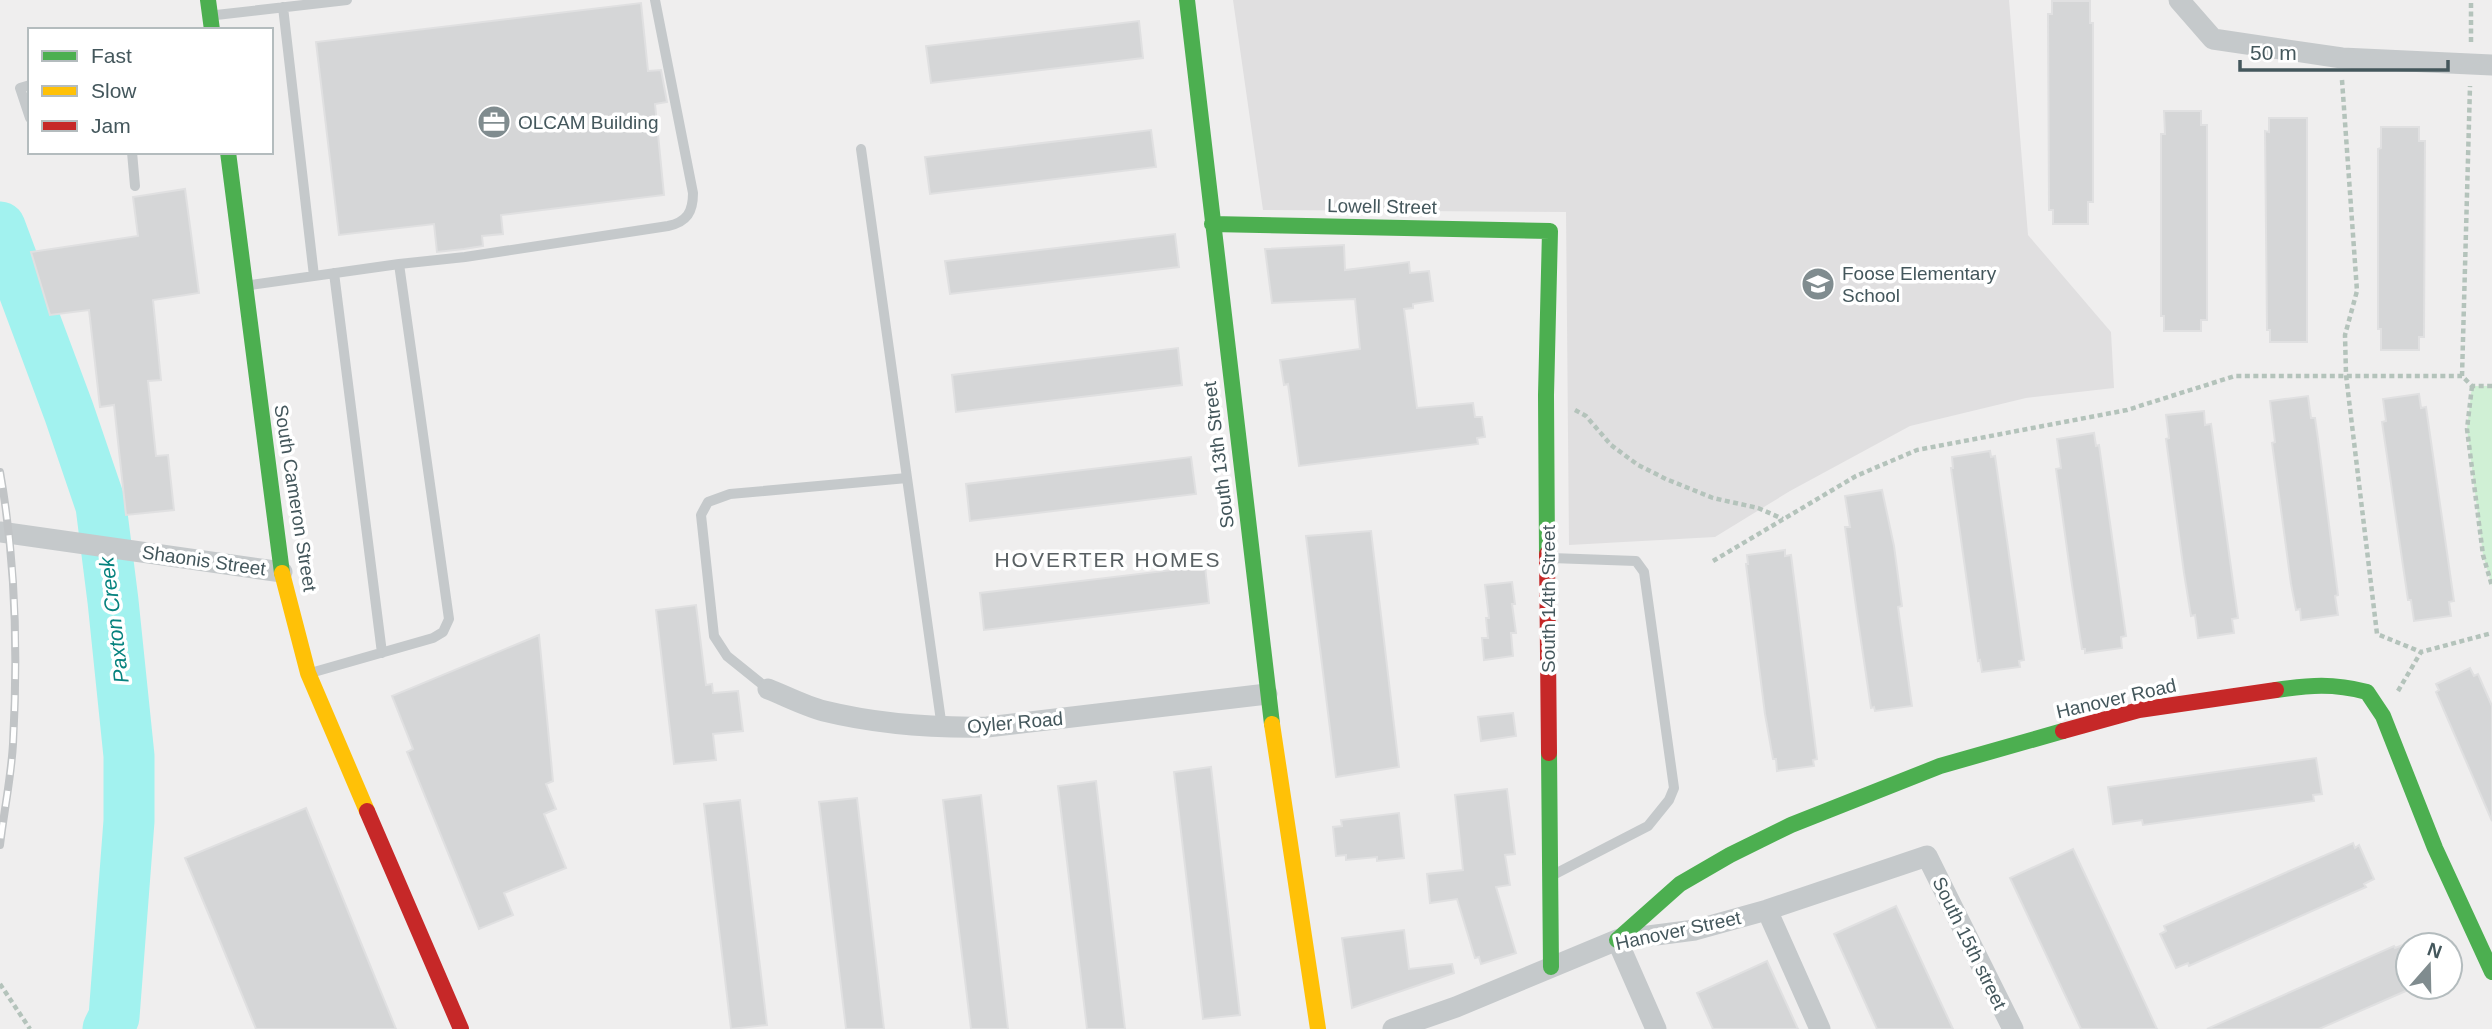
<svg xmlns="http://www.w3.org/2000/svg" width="2492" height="1029" font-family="Helvetica,sans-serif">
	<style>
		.education { fill: #e0dfe0 }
		.green { fill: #d0f0d5 }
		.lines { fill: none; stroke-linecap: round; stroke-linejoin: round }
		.river { stroke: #a2f2ef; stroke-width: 51 }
		.building { fill: #d5d6d7; stroke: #e0e0e1; stroke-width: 2 }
		.path { stroke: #b4c3bb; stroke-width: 4.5; stroke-dasharray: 5 3.5; stroke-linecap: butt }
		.lane { stroke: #c5c9cb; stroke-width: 10 }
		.street { stroke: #c5c9cb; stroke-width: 21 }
		.fast { stroke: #4caf50; stroke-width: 16 }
		.slow { stroke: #ffc107; stroke-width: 16 }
		.jam { stroke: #c62828; stroke-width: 16 }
		.rail-casing { stroke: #c1c4c6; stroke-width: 8 }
		.rail { stroke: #fff; stroke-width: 5; stroke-dasharray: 16; stroke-linecap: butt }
		.labels { text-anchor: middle; stroke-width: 7; stroke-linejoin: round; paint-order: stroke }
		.poi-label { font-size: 19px; fill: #44575c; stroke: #fff; text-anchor: start }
		.street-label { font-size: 19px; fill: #44575c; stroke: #fff }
		.neighbourhood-label { font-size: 21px; letter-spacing: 2px; fill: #596063; stroke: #fff }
		.water-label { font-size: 21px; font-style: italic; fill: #06827e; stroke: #fff }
	</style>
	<rect width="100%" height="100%" fill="#efeeee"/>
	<path class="education" d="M1233,0H2009L2028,235L2111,332L2114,388L2026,398L1910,426L1790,491L1715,537L1569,545L1566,212L1263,210Z"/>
	<path class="green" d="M2472,386H2492V586L2483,555L2467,429Z"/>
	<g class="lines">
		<path class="river" d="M0,227L69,412L101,506L113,601L129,756V821L114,1017L108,1029"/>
	</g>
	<path class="building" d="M2052,1H2090V23H2093V202H2088V224H2053V210H2049L2048,14H2052Z
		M641,3L648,71L661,70L667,102L655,104L664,195L501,215L503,234L482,236L483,246L464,249L437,252L434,224L339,235L316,42Z
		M1139,21L1143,58L931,83L926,46Z
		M2164,111H2201V125H2207V320H2201V331H2164V316H2161V134H2165Z
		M2269,118H2307V342H2270V330H2267L2265,131L2269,132Z
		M2381,127H2419V141H2425L2424,337H2419V350H2381V329H2378V149L2381,148Z
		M1151,130L1156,167L930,194L925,157Z
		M185,189L199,293L153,300L161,380L148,381L156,456L168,455L174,510L126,515L114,405L100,407L89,310L50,315L31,252L138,236L133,197Z
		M1175,234L1179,267L950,294L945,261Z
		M1344,245L1345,270L1409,262L1410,273L1429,271L1433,301L1413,304V308L1404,309L1417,408L1473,403L1475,417H1482L1485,437L1477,438L1478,444L1299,466L1288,384L1284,385L1280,360L1360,349L1355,299L1272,303L1265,249Z
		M1178,348L1182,385L956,412L952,375Z
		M2419,394L2421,408L2426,407L2454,601L2449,602L2451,616L2414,621L2411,600H2408L2382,422L2386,421L2383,399Z
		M2308,396L2311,418H2315L2318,439L2338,595L2335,596L2338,615L2301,620L2300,609L2296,610L2291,584L2272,443L2275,442L2270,401Z
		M2204,411L2205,425L2211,424L2238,618L2232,619L2234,633L2198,638L2195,615L2191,616L2184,573L2166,439L2169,438L2166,415Z
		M2094,433L2096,446L2099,445L2126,636L2121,637L2122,648L2085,653V649H2082L2072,585L2056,469L2061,468L2057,439Z
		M1990,451L1991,457L1995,456L2024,660L2019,661L2020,667L1982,672L1980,660L1978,661L1951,468H1953L1952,457Z
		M1191,457L1196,494L970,521L966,484Z
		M1882,490L1894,546L1902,606L1898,607L1912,706L1875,711L1874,707L1871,708L1857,614L1845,527H1850L1845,496Z
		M1371,531L1399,767L1336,777L1306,536Z
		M1785,550V556L1791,555L1817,759L1813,760L1814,766L1777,771L1776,759H1773L1765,714L1746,564H1748L1747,555Z
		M1205,566L1209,603L984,630L980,593Z
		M1512,582L1515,604H1512L1516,633H1511L1513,656L1484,660L1482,638H1488L1486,618H1489L1485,585Z
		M696,605L706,685L712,684L713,693L738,691L743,731L713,734L716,760L674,764L656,610Z
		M539,635L553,781L546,784L556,809L544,814L566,868L504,893L513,915L479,929L407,752L413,749L392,696Z
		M2470,668L2474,676L2478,674L2492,706V821L2436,692L2439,690L2436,684Z
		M1513,713L1516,736L1481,741L1478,717Z
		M2316,758L2322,794L2313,795L2314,801L2143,825L2142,820L2113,824L2108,787Z
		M1211,767L1240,1015L1203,1019L1174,772Z
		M1096,781L1125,1029H1087L1058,786Z
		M1507,789L1515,854L1505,855L1510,885L1496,887L1516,953L1481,964L1479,957L1475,958L1457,899L1430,903L1427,874L1463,870L1455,795Z
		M981,795L1008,1029H971L943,800Z
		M857,798L884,1029H846L819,802Z
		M740,800L767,1025L731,1029L704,804Z
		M306,808L337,884L396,1029H256L217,934L185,858Z
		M1399,813L1404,858L1377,861V857L1346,860V855L1336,856L1333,827L1342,826L1341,820Z
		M2353,843L2355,848L2359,845L2374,879L2364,884L2366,887L2189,966L2188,963L2176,968L2160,934L2166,931L2164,926Z
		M2073,849L2121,951L2157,1029H2081L2010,878Z
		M1896,906L1953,1029H1877L1834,934Z
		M1404,930L1409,969L1452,964L1454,973L1352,1008L1342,938Z
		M2408,943V990L2319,1029H2207L2394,946L2395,948Z
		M1767,961L1798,1029H1713L1697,993Z"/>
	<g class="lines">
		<path class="path" d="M2471,42V0
			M2342,80L2357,291L2345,335L2346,375L2377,634L2421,652
			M2462,376L2470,86
			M2472,386L2467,429L2483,555L2492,586
			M1575,410L1586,416L1611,445L1638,465L1666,479L1713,498L1758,508L1783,519
			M1713,561L1856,476L1917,450L2127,410L2235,376H2462L2472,386H2492
			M2398,691L2421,652L2492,633
			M0,984L30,1029"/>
		<path class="lane" d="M283,7L314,276
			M216,15L347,0
			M30,85L20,88L30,118
			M861,149L942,728
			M132,152L135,186
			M334,273L382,653
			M251,285L399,264L465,257L668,226C687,222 693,212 693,193L655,0
			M1551,558L1636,561L1644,572L1674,788L1669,800L1648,826L1553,875
			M314,672L433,638L443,632L449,619L399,264
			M768,689L727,656L714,636L701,515L708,502L730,494L907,478"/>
		<path class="street" d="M2179,0L2213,39L2342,58L2492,65
			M0,532L282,572
			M768,689C786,696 805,706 824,711C877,724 932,728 987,727L1267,694
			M1767,910L1820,1029
			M1617,940L1656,1029
			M1393,1029L1456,1007L1617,940L1695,930L1767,910L1927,856L2013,1029"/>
		<path class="fast" d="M208,0L212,30
			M1187,0L1272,724
			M228,152L282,573
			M1212,224L1550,231L1546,395L1547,554
			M2276,690C2310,685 2333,683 2367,692L2383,716L2435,848L2492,972
			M1549,753L1551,967
			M1617,940L1680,884L1730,855L1791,825L1940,766L2063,731"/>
		<path class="slow" d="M282,573L308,673L367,811
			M1272,724L1318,1029"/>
		<path class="jam" d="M1547,554L1549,753
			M2063,731L2139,710L2276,690
			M367,811L461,1029"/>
		<defs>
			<path id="rail" d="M0,472C16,562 18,653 13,744C11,778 4,811 0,845"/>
		</defs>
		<use href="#rail" class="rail-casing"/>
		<use href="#rail" class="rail"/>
	</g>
	<defs>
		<symbol id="office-disc" viewBox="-11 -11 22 22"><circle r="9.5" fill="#808c8f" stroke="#fff"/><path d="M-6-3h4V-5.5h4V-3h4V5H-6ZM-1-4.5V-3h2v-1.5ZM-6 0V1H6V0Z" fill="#fff"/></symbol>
		<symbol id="school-disc" viewBox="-11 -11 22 22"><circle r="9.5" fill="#808c8f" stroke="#fff"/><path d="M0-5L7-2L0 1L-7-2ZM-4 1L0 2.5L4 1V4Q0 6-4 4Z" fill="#fff"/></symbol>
	</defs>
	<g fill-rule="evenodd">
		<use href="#office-disc" x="475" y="103" width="38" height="38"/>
		<use href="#school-disc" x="1799" y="265" width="38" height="38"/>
	</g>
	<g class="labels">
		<g class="poi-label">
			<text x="518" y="129">OLCAM Building</text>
			<text x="1842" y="280">Foose Elementary<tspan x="1842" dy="22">School</tspan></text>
		</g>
		<g class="street-label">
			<text transform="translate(1382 206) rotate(1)" y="7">Lowell Street</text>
			<text transform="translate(1218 455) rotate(-97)" y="7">South 13th Street</text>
			<text transform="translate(296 498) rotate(81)" y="7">South Cameron Street</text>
			<text transform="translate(204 560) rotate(8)" y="7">Shaonis Street</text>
			<text transform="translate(1548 599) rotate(-90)" y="7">South 14th Street</text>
			<text transform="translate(2116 698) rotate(-13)" y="7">Hanover Road</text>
			<text transform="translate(1015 722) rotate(-5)" y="7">Oyler Road</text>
			<text transform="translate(1678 930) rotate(-12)" y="7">Hanover Street</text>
			<text transform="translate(1970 943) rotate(64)" y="7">South 15th street</text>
		</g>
		<g class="neighbourhood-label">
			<text x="1108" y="567">HOVERTER HOMES</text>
		</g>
		<g class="water-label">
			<text transform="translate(114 620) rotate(-97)" y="7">Paxton Creek</text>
		</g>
	</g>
	<rect x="28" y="28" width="245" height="126" fill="#ffffff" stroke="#b4bcbe" stroke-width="2"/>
	<rect x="42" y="51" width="35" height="10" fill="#4caf50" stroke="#b4bcbe" stroke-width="2"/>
	<text x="91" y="63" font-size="21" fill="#44575c">Fast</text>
	<rect x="42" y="86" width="35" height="10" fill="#ffc107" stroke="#b4bcbe" stroke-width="2"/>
	<text x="91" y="98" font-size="21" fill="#44575c">Slow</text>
	<rect x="42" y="121" width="35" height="10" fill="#c62828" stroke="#b4bcbe" stroke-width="2"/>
	<text x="91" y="133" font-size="21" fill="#44575c">Jam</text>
	<g transform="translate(2429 966) rotate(20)"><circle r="33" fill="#ffffff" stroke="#b4bcbe" stroke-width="2"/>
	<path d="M0-5L12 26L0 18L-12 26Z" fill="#808c8f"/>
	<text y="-10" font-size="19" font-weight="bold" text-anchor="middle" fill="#44575c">N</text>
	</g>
	<path d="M2240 60v10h208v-10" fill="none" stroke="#44575c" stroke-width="3.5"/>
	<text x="2250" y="60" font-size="21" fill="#44575c" stroke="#ffffff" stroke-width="5" paint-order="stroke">50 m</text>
</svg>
